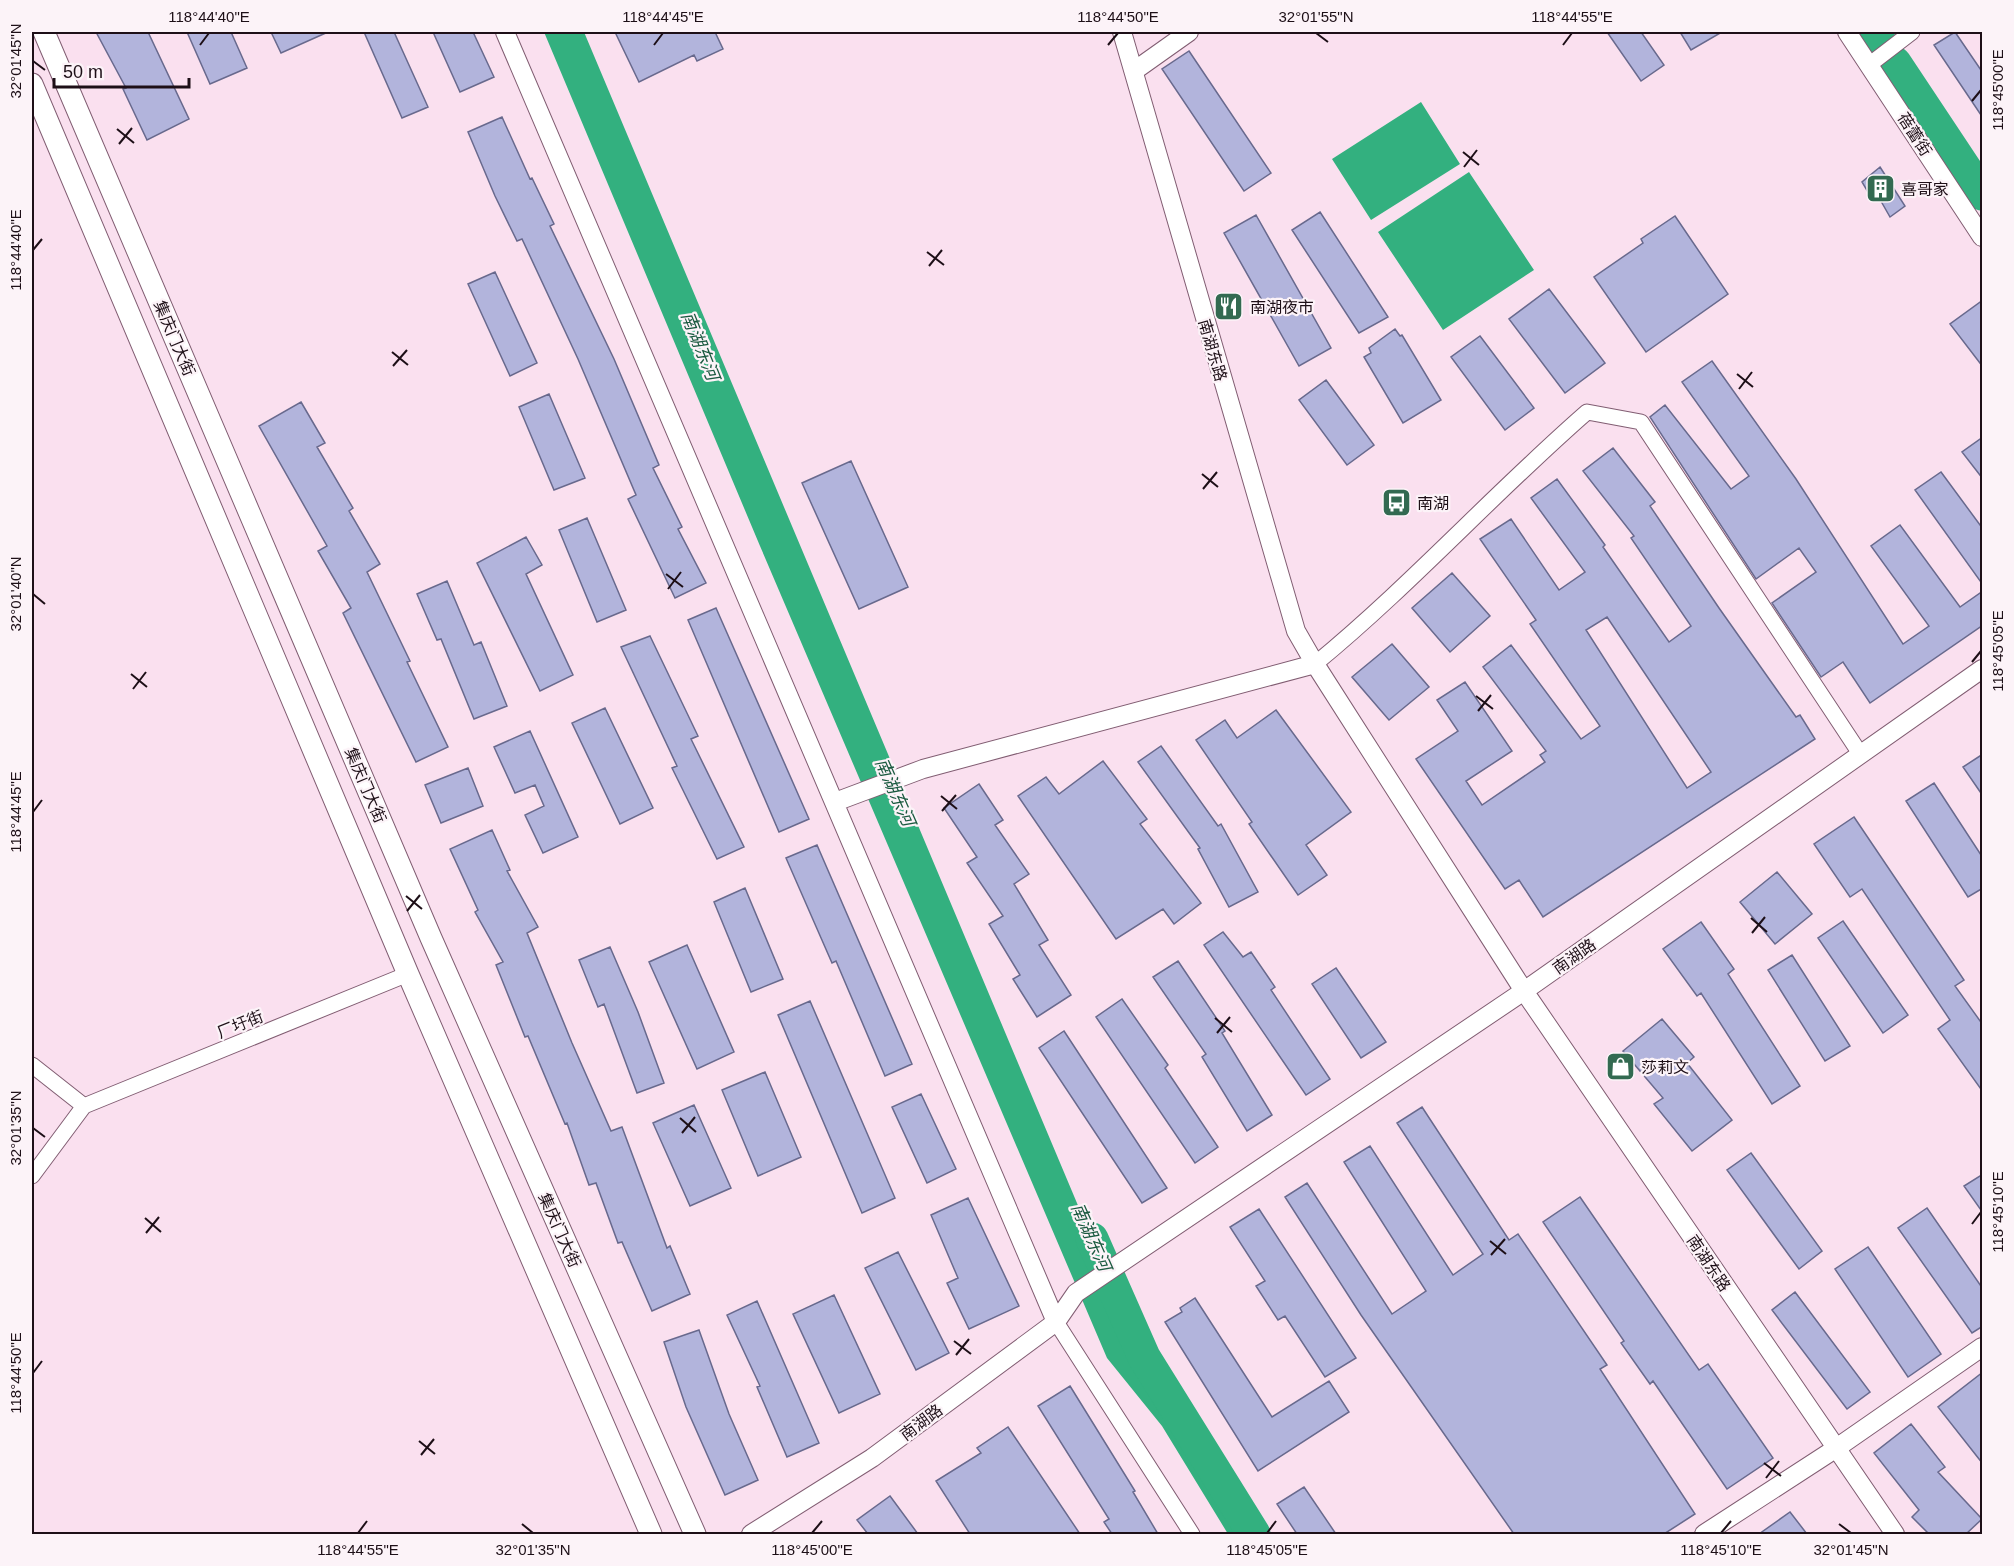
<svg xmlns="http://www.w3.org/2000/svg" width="2014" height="1566" font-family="Helvetica,'Noto Sans SC',sans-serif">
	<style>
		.water { fill: #33b07f }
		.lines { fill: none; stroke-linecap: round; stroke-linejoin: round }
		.river { stroke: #33b07f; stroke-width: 33 }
		.building { fill: #b2b4dc; stroke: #68698d; stroke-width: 1.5; fill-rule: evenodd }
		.minor-casing { stroke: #815d72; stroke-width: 17 }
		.tertiary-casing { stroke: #815d72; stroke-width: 20 }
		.secondary-casing { stroke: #815d72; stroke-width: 23 }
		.minor { stroke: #fff; stroke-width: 15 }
		.tertiary { stroke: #fff; stroke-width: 18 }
		.secondary { stroke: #fff; stroke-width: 21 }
		.ticks { fill: none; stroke: #1d0f17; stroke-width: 2 }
		.labels { text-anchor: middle; stroke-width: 4.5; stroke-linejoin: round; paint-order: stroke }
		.street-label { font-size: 16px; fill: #1d0f17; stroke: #fcf3f8 }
		.poi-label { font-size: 16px; fill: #1d0f17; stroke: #fcf3f8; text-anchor: start }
		.water-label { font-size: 18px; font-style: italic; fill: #1b5a40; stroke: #fcf3f8 }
		.neatline { fill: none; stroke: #1d0f17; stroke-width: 2 }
		.ticks-label { font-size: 15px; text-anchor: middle; fill: #1d0f17 }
	</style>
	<rect width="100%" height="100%" fill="#fae0ef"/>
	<path class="water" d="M544,32H584L1154,1386L1250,1534H1228L1162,1426L1107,1358L760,546Z
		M1421,102L1460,164L1371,220L1332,159Z
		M1469,172L1534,270L1443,330L1378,232Z"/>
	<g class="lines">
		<path class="river" d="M1874,32L1879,39
			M1895,63L1982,194
			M1092,1239L1144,1357L1254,1534"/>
	</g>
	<path class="building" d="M96,32H148L189,119L147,140L123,89L126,88Z
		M187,32H231L247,68L210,84Z
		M271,32H328L281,53Z
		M364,32H394L428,107L402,118Z
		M433,32H473L494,77L460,92Z
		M615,32H715L723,49L697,61L694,55L639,82Z
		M1607,32H1641L1664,65L1641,81Z
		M1680,32H1722L1691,50Z
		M1955,32L1983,73V118L1934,45Z
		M1189,51L1271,173L1244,191L1162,69Z
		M502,117L530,179L532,178L554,224L550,226L614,359L659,465L653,468L682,527L678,529L706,583L675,598L628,499L636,495L578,359L522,239L517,241L495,196L468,132Z
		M1880,167L1905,206L1890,217L1878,196L1872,199L1862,182Z
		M1320,212L1388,317L1359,333L1292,230Z
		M1256,215L1331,348L1299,366L1224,233Z
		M1675,216L1728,294L1646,352L1594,277L1643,243L1641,239Z
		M495,272L537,363L510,376L468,284Z
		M1549,289L1605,363L1565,393L1509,319Z
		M1983,300V367L1950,324Z
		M1395,329L1400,336L1402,335L1441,400L1403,423L1364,357L1371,353L1369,348Z
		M1480,336L1534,408L1505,430L1451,357Z
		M1712,361L1796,479L1903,644L1929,626L1871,546L1900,525L1960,607L1983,591V625L1870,703L1843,662L1821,677L1772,603L1816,572L1799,548L1756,579L1650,417L1665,405L1731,489L1749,476L1682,382Z
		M1326,380L1374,445L1347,465L1299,400Z
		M549,394L585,478L554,490L519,407Z
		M301,402L325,443L317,447L353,508L349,511L380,564L367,572L410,661L407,662L448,747L416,762L343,613L351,608L318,551L327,546L259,426Z
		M1983,437V479L1962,452Z
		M1613,448L1655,502L1650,506L1719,608L1796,717L1800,715L1815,739L1543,917L1519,880L1505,889L1416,759L1458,731L1437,700L1465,682L1512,751L1466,781L1482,805L1545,762L1540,755L1546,751L1483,667L1511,645L1581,739L1600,726L1530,624L1536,620L1480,539L1511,519L1559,590L1585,572L1531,498L1557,479L1605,545L1603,547L1669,642L1691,626L1631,538L1634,536L1583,471ZM1607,617L1711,772L1687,788L1586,630Z
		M851,461L908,587L859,609L802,483Z
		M1941,472L1983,529V585L1915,490Z
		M587,518L626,610L597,622L559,530Z
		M526,537L542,565L526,574L573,675L540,691L477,563Z
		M1452,573L1490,616L1450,652L1412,608Z
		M447,581L474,645L481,642L507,706L474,719L441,639L437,640L417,594Z
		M716,608L809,819L779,832L688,620Z
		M650,636L698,736L691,739L744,847L717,859L672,768L677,766L621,647Z
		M1392,644L1429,687L1389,720L1352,677Z
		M605,708L653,808L620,824L572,723Z
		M1276,710L1351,812L1306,845L1327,875L1298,895L1249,824L1252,822L1196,740L1225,720L1237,738Z
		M530,731L578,837L543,853L525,815L544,806L535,785L515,793L494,747Z
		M1161,746L1218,826L1221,824L1258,892L1229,907L1198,849L1200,848L1138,762Z
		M1983,754V796L1963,767Z
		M1103,761L1147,819L1140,824L1201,903L1174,924L1163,909L1116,939L1018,796L1046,777L1059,794Z
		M468,768L483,806L441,823L425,785Z
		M1934,783L1983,858V888L1968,897L1906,801Z
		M979,784L1003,820L995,825L1029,874L1014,884L1048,940L1039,945L1071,995L1037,1017L1013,979L1020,975L989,924L1003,916L967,863L977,857L944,808Z
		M1854,817L1964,980L1955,986L1983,1025V1092L1938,1029L1950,1020L1862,889L1850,897L1814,844Z
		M492,830L510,870L507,871L538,927L527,933L572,1043L611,1131L622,1127L667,1248L670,1246L690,1294L652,1311L622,1242L618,1243L596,1183L589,1185L567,1123L565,1124L528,1036L525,1037L496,965L503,962L475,912L478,910L450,849Z
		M817,845L912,1064L885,1076L836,961L832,963L786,858Z
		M1777,872L1812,914L1775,944L1740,902Z
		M745,888L783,979L751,992L714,902Z
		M1843,921L1908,1015L1883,1033L1818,938Z
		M1701,922L1734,969L1728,974L1800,1086L1772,1104L1701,993L1697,996L1663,949Z
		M1223,932L1243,957L1251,952L1275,987L1271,990L1330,1079L1306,1095L1204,945Z
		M687,945L734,1052L697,1069L649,962Z
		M610,947L638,1012L664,1083L637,1093L604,1004L598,1007L579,960Z
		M1792,955L1850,1046L1825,1061L1768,970Z
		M1178,961L1225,1031L1222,1033L1272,1115L1247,1131L1202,1057L1206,1054L1153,977Z
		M1336,968L1386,1042L1361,1058L1312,984Z
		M1122,999L1168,1065L1165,1068L1218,1147L1195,1163L1096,1017Z
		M810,1001L895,1198L862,1213L778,1015Z
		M1662,1019L1694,1057L1687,1063L1732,1120L1692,1151L1654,1104L1663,1098L1623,1051Z
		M1064,1031L1167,1188L1142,1203L1039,1048Z
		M765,1072L801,1157L758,1176L722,1090Z
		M921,1094L956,1169L927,1183L892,1107Z
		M694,1105L731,1188L690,1206L653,1123Z
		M1422,1107L1509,1240L1518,1234L1607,1365L1600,1369L1695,1514L1664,1534H1514L1361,1315L1285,1197L1307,1183L1392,1314L1426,1291L1344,1162L1370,1146L1453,1275L1483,1254L1397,1123Z
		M1751,1153L1822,1251L1799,1269L1727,1170Z
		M1983,1174V1213L1964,1186Z
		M1580,1197L1699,1370L1708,1364L1773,1458L1727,1489L1653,1381L1650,1384L1621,1343L1624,1341L1543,1222Z
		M968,1198L1019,1306L969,1329L947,1283L958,1278L931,1215Z
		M1927,1208L1983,1289V1326L1972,1333L1898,1228Z
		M1259,1209L1356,1358L1325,1377L1285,1316L1278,1320L1256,1286L1265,1281L1230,1227Z
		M1868,1247L1941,1354L1908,1377L1835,1269Z
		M898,1252L949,1353L916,1370L865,1268Z
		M1795,1292L1870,1392L1847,1409L1772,1310Z
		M834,1295L880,1394L839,1413L793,1314Z
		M1195,1298L1272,1417L1329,1381L1349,1412L1258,1471L1165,1322L1182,1312L1180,1308Z
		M757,1301L819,1443L787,1457L757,1387L760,1386L727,1315Z
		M699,1330L729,1414L758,1480L725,1495L686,1407L664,1342Z
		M1983,1372V1464L1938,1407Z
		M1070,1386L1135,1491L1133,1492L1158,1534H1112L1104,1522L1109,1519L1038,1406Z
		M1911,1424L1945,1467L1938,1472L1982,1519L1966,1534H1929L1912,1517L1919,1510L1874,1453Z
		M1008,1427L1080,1534H970L936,1481L981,1453L977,1448Z
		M1304,1487L1336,1534H1297L1277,1504Z
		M890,1496L918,1534H868L857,1520Z
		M1790,1512L1807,1534H1759Z"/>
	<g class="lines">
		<defs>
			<path id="minor" d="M1869,65L1912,32
				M1315,664C1410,586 1494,493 1587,412L1641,422L1861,755
				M32,1065L84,1106
				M32,1176L84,1106L408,974
				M1056,1322L1192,1534"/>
			<path id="tertiary" d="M505,32L1056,1322
				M1122,32L1296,631L1315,664L1524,991L1895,1534
				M1847,32L1982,237
				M1134,71L1189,32
				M835,802L923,769L1315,664
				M751,1534L872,1458L1056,1322L1076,1293L1524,991L1982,669
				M1704,1534L1835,1449L1982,1347"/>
			<path id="secondary" d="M44,32L431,938L695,1534
				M32,84L408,974L651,1534"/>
		</defs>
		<use href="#minor" class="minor-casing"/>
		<use href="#tertiary" class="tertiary-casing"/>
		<use href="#secondary" class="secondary-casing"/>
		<use href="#minor" class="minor"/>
		<use href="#tertiary" class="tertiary"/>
		<use href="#secondary" class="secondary"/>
	</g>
	<path class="ticks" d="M1316,33L1328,42M200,45L209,33M654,45L663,33M1108,45L1118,33M1563,45L1572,33M33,61L45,70M1972,101L1981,90M117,129L134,143M119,144L132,128M1463,152L1479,165M1464,167L1477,150M33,250L42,239M927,252L944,265M929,266L942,250M392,352L408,365M393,366L407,350M1737,374L1753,387M1739,389L1752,372M1202,474L1218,487M1203,489L1217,472M666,574L683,587M668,589L681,572M33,594L45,604M1972,662L1981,651M131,674L147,687M133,689L146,672M1476,696L1493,709M1478,711L1491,695M941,796L957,809M942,811L956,795M33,812L42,800M406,896L422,909M407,911L420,895M1751,918L1767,932M1752,933L1765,917M1215,1018L1232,1032M1217,1033L1230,1017M680,1118L696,1132M33,1128L45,1137M682,1133L695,1117M145,1218L161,1232M1972,1224L1981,1212M146,1233L159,1217M1490,1241L1506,1254M1491,1255L1505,1239M954,1341L971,1354M956,1355L969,1339M33,1373L42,1361M419,1441L435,1454M421,1455L434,1439M1764,1463L1781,1476M1766,1478L1779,1461M522,1524L533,1533M1839,1524L1851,1533M358,1533L367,1521M812,1533L822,1521M1267,1533L1276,1521M1721,1533L1731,1521"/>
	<defs>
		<symbol id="building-square" viewBox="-11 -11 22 22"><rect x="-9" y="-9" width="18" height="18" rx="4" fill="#336a51" stroke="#fcf3f8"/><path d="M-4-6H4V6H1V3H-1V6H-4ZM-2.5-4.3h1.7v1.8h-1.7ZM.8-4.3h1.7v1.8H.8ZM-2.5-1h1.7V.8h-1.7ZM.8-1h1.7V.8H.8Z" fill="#fff"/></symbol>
		<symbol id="restaurant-square" viewBox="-11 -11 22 22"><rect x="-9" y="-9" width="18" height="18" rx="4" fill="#336a51" stroke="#fcf3f8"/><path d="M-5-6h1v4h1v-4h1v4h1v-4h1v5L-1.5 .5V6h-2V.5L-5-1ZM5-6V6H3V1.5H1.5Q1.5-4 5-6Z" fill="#fff"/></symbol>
		<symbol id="bus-square" viewBox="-11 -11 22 22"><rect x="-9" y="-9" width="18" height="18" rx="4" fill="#336a51" stroke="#fcf3f8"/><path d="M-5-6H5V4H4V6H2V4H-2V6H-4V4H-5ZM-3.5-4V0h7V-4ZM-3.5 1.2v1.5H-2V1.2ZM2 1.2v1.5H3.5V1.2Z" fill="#fff"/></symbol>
		<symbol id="shop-square" viewBox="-11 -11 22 22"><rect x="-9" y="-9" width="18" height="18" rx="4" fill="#336a51" stroke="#fcf3f8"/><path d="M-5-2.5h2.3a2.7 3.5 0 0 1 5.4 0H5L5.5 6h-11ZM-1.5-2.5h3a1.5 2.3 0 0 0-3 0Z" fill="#fff"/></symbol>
	</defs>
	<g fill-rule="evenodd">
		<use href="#building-square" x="1864" y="172" width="33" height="33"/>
		<use href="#restaurant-square" x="1212" y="290" width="33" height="33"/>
		<use href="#bus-square" x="1380" y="486" width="33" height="33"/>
		<use href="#shop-square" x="1604" y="1050" width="33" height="33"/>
	</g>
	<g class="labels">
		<g class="street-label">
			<text transform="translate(1915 134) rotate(57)" y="6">蓓蕾街</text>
			<text transform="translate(175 338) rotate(67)" y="6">集庆门大街</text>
			<text transform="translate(1213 350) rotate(74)" y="6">南湖东路</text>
			<text transform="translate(366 785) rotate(67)" y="6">集庆门大街</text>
			<text transform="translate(1574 956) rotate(-35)" y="6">南湖路</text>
			<text transform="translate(240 1024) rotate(-22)" y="6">厂圩街</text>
			<text transform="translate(560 1230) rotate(66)" y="6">集庆门大街</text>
			<text transform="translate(1709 1263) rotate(56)" y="6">南湖东路</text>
			<text transform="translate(921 1422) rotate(-37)" y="6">南湖路</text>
		</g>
		<g class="poi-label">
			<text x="1901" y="195">喜哥家</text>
			<text x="1250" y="313">南湖夜市</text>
			<text x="1417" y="509">南湖</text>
			<text x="1641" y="1073">莎莉文</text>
		</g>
		<g class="water-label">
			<text transform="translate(700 346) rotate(68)" y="6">南湖东河</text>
			<text transform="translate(895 792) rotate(66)" y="6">南湖东河</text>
			<text transform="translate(1091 1237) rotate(66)" y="6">南湖东河</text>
		</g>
	</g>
	<rect width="2014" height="1566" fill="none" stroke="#fcf3f8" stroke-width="66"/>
	<path d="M54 78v9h135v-9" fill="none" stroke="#1d0f17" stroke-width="3"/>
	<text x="63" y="78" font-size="18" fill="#1d0f17" stroke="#fcf3f8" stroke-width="4.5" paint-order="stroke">50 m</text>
	<rect x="33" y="33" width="1948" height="1500" class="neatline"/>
	<g class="ticks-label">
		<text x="209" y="22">118°44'40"E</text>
		<text x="663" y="22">118°44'45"E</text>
		<text x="1118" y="22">118°44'50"E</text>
		<text x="1316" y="22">32°01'55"N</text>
		<text x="1572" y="22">118°44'55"E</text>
		<text transform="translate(16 61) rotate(-90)" y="5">32°01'45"N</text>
		<text transform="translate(1998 90) rotate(-90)" y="5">118°45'00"E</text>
		<text transform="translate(16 250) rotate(-90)" y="5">118°44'40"E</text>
		<text transform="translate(16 594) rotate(-90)" y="5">32°01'40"N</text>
		<text transform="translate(1998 651) rotate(-90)" y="5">118°45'05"E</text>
		<text transform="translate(16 812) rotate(-90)" y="5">118°44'45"E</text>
		<text transform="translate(16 1128) rotate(-90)" y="5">32°01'35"N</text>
		<text transform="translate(1998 1212) rotate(-90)" y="5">118°45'10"E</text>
		<text transform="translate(16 1373) rotate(-90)" y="5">118°44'50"E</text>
		<text x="358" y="1555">118°44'55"E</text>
		<text x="533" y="1555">32°01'35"N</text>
		<text x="812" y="1555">118°45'00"E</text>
		<text x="1267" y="1555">118°45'05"E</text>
		<text x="1721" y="1555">118°45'10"E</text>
		<text x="1851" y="1555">32°01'45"N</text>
	</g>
</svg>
